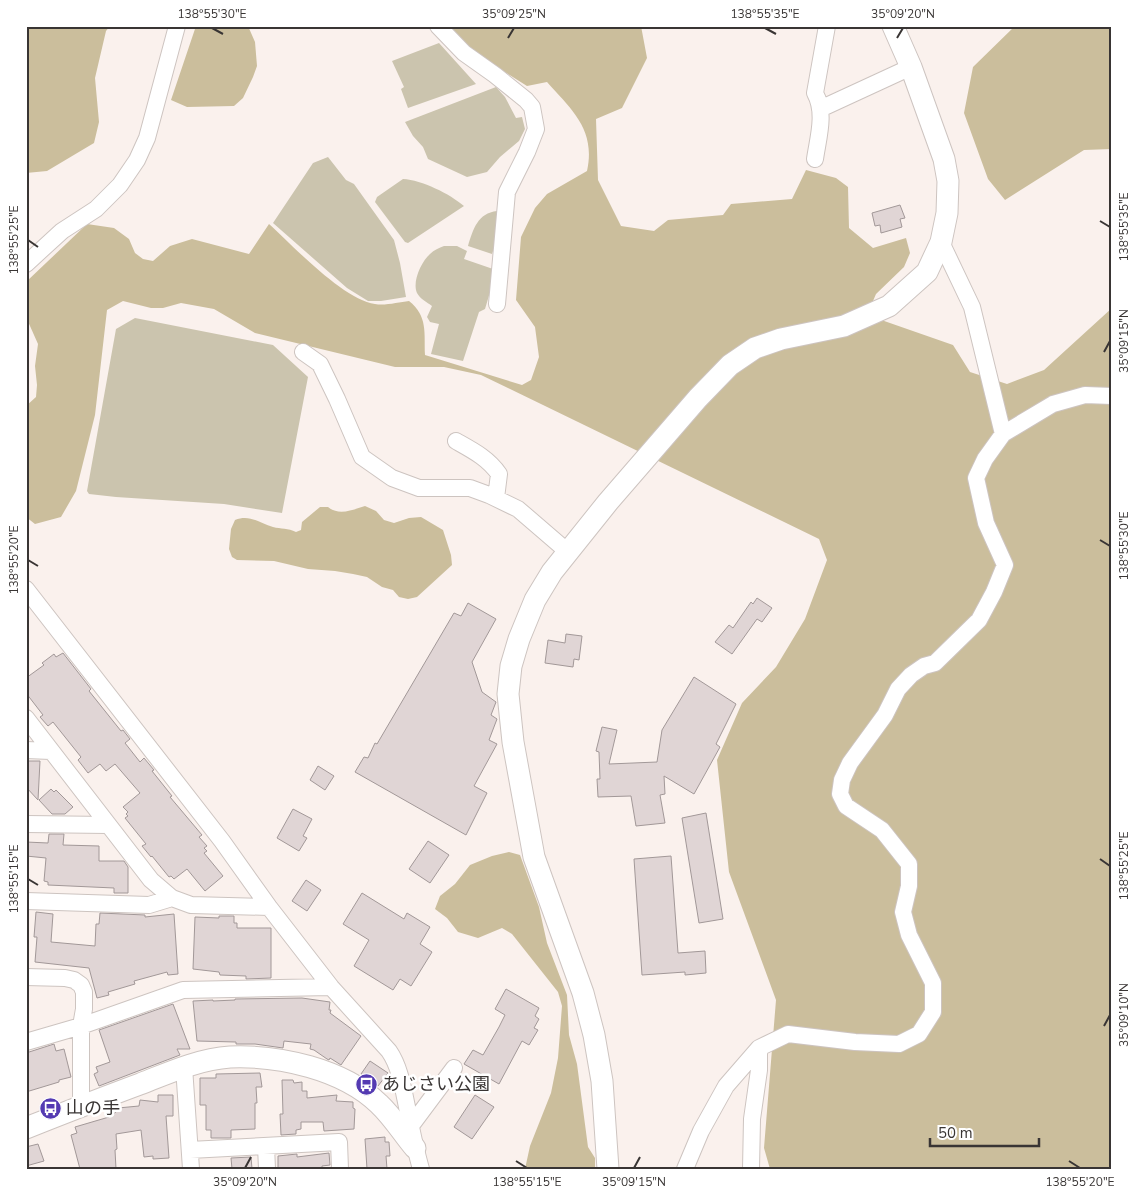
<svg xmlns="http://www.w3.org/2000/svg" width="1138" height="1195" font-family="'Nunito Sans','Noto Sans JP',sans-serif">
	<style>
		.green { fill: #cbc4ae }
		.forest { fill: #cbbe9c }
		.building { fill: #e0d5d5; stroke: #a29898 }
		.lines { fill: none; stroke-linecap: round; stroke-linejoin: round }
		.minor-casing { stroke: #cdc4c0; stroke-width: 18 }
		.tertiary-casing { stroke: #cdc4c0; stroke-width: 23 }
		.minor { stroke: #fff; stroke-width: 16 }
		.tertiary { stroke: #fff; stroke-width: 21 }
		.ticks { fill: none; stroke: #393534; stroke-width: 2 }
		.labels { text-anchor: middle; stroke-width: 5; stroke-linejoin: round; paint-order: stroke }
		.poi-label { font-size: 18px; fill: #393534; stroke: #fff; text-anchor: start }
		.neatline { fill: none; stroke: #393534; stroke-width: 2 }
		.ticks-label { font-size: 12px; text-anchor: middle; fill: #393534 }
	</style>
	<rect width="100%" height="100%" fill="#faf1ed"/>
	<path class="green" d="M439,43L476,84L408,108L401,89L404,87L392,61Z
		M496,87L505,97L516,118L522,117L525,129L519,141L500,157L487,172L467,177L428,159L423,147L413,136L405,122Z
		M328,157L346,180L354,184L394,240L400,263L406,297L381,301H368L347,288L273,223L313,163Z
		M403,179C422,180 450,194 464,206L408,243L405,242L375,202L377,197Z
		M497,211L500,232L492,254L468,246C473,229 478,213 497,211Z
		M444,246H457L467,251L464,259L493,269L496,272L485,309L479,312L463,361L431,354L439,324L430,322L427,317L432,306C427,302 420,299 417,293C412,282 421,262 430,254C434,250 439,248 444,246Z
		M135,318L273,345L308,377L282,513L224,504L116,497L89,494L87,491L116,329Z"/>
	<path class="forest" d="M26,26H110L106,31L95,78L99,122L94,143L47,171L26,173Z
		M196,26H248L255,42L257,66L253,77L243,98L234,106L187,107L171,100Z
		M444,26H641L647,58L622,108L596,119L598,180L621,226L654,231L668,220L723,215L731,204L792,199L806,170L836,178L848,187L849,228L873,248L906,238L910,253L904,267L876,294L867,315L953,345L970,372L1007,384L1044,370L1112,308V1169H770L764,1148L776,1000L729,872L717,760L742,703L776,667L805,619L827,560L819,539L481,375L444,367H395L255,333L214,309L181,303L163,308H151L123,301L107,310L95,415L76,491L61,517L35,524L26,517V406L36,397L37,385L35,366L38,344L26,317V282L87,224L114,228L129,239L135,253L143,259L153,261L170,246L192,239L249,254L269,224C293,246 344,300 375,304C385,306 399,302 409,301C428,316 424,333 425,355L522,385L531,380L539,357L535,327L516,300L521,237L535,208L547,194L587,171C596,130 572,110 547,82L527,86L465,47Z
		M1015,26H1112V149L1084,150L1005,200L988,179L964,113L973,67Z
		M365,506L376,511L384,520L394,523L409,518L421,517L443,530L451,555L452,565L417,597L408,599L399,597L393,590L382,587L367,577L353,574L335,571L308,569L274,561L237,560L232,557L229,549L231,529L235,520C250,514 259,523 273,527C281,529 288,528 296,532L301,530L302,522L320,507H328C339,516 352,510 365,506Z
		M509,852L520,855L539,907L547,943L567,995L569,1035L577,1064L588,1147L595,1158V1169H525L530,1146L551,1093L558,1058L562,1006L558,992L512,934L502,928L478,938L458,932L447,918L435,909L440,896L455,884L470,865L492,856Z"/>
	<path class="building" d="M900,205L905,218L900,219L902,227L881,233L880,225L875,226L872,213Z
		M757,598L772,608L762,622L757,619L732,654L715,642L729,625L733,628L751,602L753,604Z
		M468,603L496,619L472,662L482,692L496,702L491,715L497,719L489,740L497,744L474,786L487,793L466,835L355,772L364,757L368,758L375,743L377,744L454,613L461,616Z
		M566,634L582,636L579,660L574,659L573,667L545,663L548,640L565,643Z
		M63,653L91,689L89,691L121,731L123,730L130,739L125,743L140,762L144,758L154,770L152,771L172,796L170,797L202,835L199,837L207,846L204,848L207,851L204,853L223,876L205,891L187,869L174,879L171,876L169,877L152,856L151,857L142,846L146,844L125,818L128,816L126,814L128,812L123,807L140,793L115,764L106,771L100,764L88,773L78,760L81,757L53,722L48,726L40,717L43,715L26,693V678L44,665L42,663L54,654L56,657Z
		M694,677L736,704L716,744L720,747L694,794L664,776L665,794L660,795L665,823L636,826L631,796L598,797L597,779H600L599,752L596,751L602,727L617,730L609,764L657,762L662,730Z
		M26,761H40L38,800L26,787Z
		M318,766L334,776L325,790L310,780Z
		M51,789L54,792L56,790L73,807L65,814H52L39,800Z
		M293,809L312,819L303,836L307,838L299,851L277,838Z
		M706,813L723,919L699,923L682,818Z
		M49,834H64L63,845L99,846V861H124L128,867V893H114V888L48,885V882L44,881L46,858L26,856V842L48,843Z
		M428,841L449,855L430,883L409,869Z
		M671,856L678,953L705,951L706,973L685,975V972L642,975L634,859Z
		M306,880L321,890L307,911L292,901Z
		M362,893L404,919L407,913L430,927L420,944L432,952L411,986L400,979L393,990L354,966L369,940L343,924Z
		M36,912L53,914L51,942L95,946L96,924H99L100,913L145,915V917L174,914L178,974L168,975L167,972L134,981L135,984L108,992L109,995L97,998L89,968L35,962L37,937H34Z
		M219,916H234V923H237V928H271V978L246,979V976L220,975L219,972L193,969L195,917L219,918Z
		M506,989L539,1008L535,1016L539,1019L534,1028L538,1030L529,1045L522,1041L499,1084L464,1064L473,1050L483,1055L499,1027L505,1015L495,1009Z
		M302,998L330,1002L329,1010H331L330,1013L361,1036L341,1065L330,1058L329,1060L327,1059L314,1050L310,1049L311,1044L284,1041L283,1048L255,1044H236V1042L197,1041L193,1001L213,1000V1001L235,1000V999Z
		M173,1004L190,1049H177L180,1055L99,1086L94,1074L98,1072L96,1067L110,1062L99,1030Z
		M54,1044L56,1051L64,1049L71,1077L59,1080V1082L26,1092V1053Z
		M370,1061L388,1073L378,1086L361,1074Z
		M260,1073L262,1087H256L257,1103H255V1129L231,1130V1138H211V1130H206V1105H200V1078H216V1074Z
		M282,1080H293L294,1083L302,1082V1091H307V1098L337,1095L336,1101L353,1102V1108L355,1109L354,1129L324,1131L323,1122H301V1129L296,1130V1134L281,1135L280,1114H283Z
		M158,1095H173V1116H166L169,1158L153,1159V1156L144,1157L141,1130L116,1134L117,1149L115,1150L116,1169H80L71,1135L77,1133L75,1127L109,1117L110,1114L115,1113L118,1108L139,1106L140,1100L158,1102Z
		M475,1095L494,1107L472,1139L454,1127Z
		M385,1137V1142H389L390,1156H386L387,1169H367L365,1139Z
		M38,1144L44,1161L26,1166V1147Z
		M329,1153L330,1165L322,1166V1169H278V1156L297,1154V1157Z
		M251,1157L252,1169H232L231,1158Z"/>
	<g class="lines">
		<defs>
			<path id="minor" d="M438,26L464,53L495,75L526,100L532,107L536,129L527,152L507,192L497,304
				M820,109L911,67
				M815,159C818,138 826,113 815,93L827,26
				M941,242L972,307L1003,434
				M26,264L62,231L96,209L120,185L137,160L147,138L177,26
				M303,352L320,364L337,399L362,457L392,478L419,488H470L489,495L518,509L568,552
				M456,441C472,450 488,458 499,474L496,498
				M26,589L222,841L269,907L331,987L389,1051C400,1067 403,1088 407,1107C411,1128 415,1148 421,1169
				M26,718L151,880L172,898L191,905L269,907
				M26,750L51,751
				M26,824L108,825
				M26,901L149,905L172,898
				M26,977L65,978L74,980L81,985L84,992V1009L81,1026V1106
				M26,1042L81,1026L183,990L331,987
				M184,1067L191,1169
				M410,1127L454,1068
				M266,1146L267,1169
				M190,1150L339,1142L340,1169
				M685,1169L701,1131L726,1086L759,1048L788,1034L855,1042L899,1044L919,1034L933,1012V983L909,935L903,912L909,886V864L882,830L846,806L840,794L842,780L850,763L885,715L898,689L911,675L924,666L935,663L979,620L994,592L1005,565L986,523L976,478L985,459L1003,434L1053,404L1085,395L1112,396
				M751,1169L752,1119L759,1070V1048"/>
			<path id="tertiary" d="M26,1128C64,1113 102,1098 140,1084C168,1073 199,1059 230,1057C279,1055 343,1069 379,1104C393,1117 403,1134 415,1148
				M608,1169L602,1081L594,1035L583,993L534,857L513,742L508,694L511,666L519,639L535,600L552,572L608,502L698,398L730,365L755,348L781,339L844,326L889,306L927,272L941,242L947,213L948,181L944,159L911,67L893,26"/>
		</defs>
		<use href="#minor" class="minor-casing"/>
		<use href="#tertiary" class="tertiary-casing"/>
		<use href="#minor" class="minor"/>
		<use href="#tertiary" class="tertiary"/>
	</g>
	<path class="ticks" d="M212,28L223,34M765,28L776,34M508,38L514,28M897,38L903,28M1100,221L1110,227M28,240L38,247M1104,352L1110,341M1100,540L1110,546M28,560L38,566M1100,859L1110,866M28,879L38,885M1104,1026L1110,1015M516,1161L527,1168M1069,1161L1080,1168M245,1168L251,1157M634,1168L640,1157"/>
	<defs>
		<symbol id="bus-disc" viewBox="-11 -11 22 22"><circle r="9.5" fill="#543ab2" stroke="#fff"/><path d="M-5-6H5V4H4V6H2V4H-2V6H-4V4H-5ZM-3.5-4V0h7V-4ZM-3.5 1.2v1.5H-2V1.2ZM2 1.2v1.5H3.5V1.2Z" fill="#fff"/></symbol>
	</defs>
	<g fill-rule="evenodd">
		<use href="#bus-disc" x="354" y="1072" width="25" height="25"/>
		<use href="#bus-disc" x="38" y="1096" width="25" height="25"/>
	</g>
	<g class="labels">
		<g class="poi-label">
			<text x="382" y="1090">あじさい公園</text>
			<text x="66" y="1114">山の手</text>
		</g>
	</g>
	<rect width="1138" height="1195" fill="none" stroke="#ffffff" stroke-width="55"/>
	<path d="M930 1138v8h109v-8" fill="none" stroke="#393534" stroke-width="2.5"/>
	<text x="938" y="1138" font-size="15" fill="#393534" stroke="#ffffff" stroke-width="4" paint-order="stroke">50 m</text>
	<rect x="28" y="28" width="1082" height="1140" class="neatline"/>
	<g class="ticks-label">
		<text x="212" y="18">138°55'30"E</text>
		<text x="514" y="18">35°09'25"N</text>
		<text x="765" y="18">138°55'35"E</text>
		<text x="903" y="18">35°09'20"N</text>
		<text transform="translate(1124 227) rotate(-90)" y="4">138°55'35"E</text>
		<text transform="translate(14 240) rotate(-90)" y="4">138°55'25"E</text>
		<text transform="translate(1124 341) rotate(-90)" y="4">35°09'15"N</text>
		<text transform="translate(1124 546) rotate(-90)" y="4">138°55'30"E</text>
		<text transform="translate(14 560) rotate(-90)" y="4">138°55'20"E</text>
		<text transform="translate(1124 866) rotate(-90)" y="4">138°55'25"E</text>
		<text transform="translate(14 879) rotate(-90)" y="4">138°55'15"E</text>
		<text transform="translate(1124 1015) rotate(-90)" y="4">35°09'10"N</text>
		<text x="245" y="1186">35°09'20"N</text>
		<text x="527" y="1186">138°55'15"E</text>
		<text x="634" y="1186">35°09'15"N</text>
		<text x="1080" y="1186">138°55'20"E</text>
	</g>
</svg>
